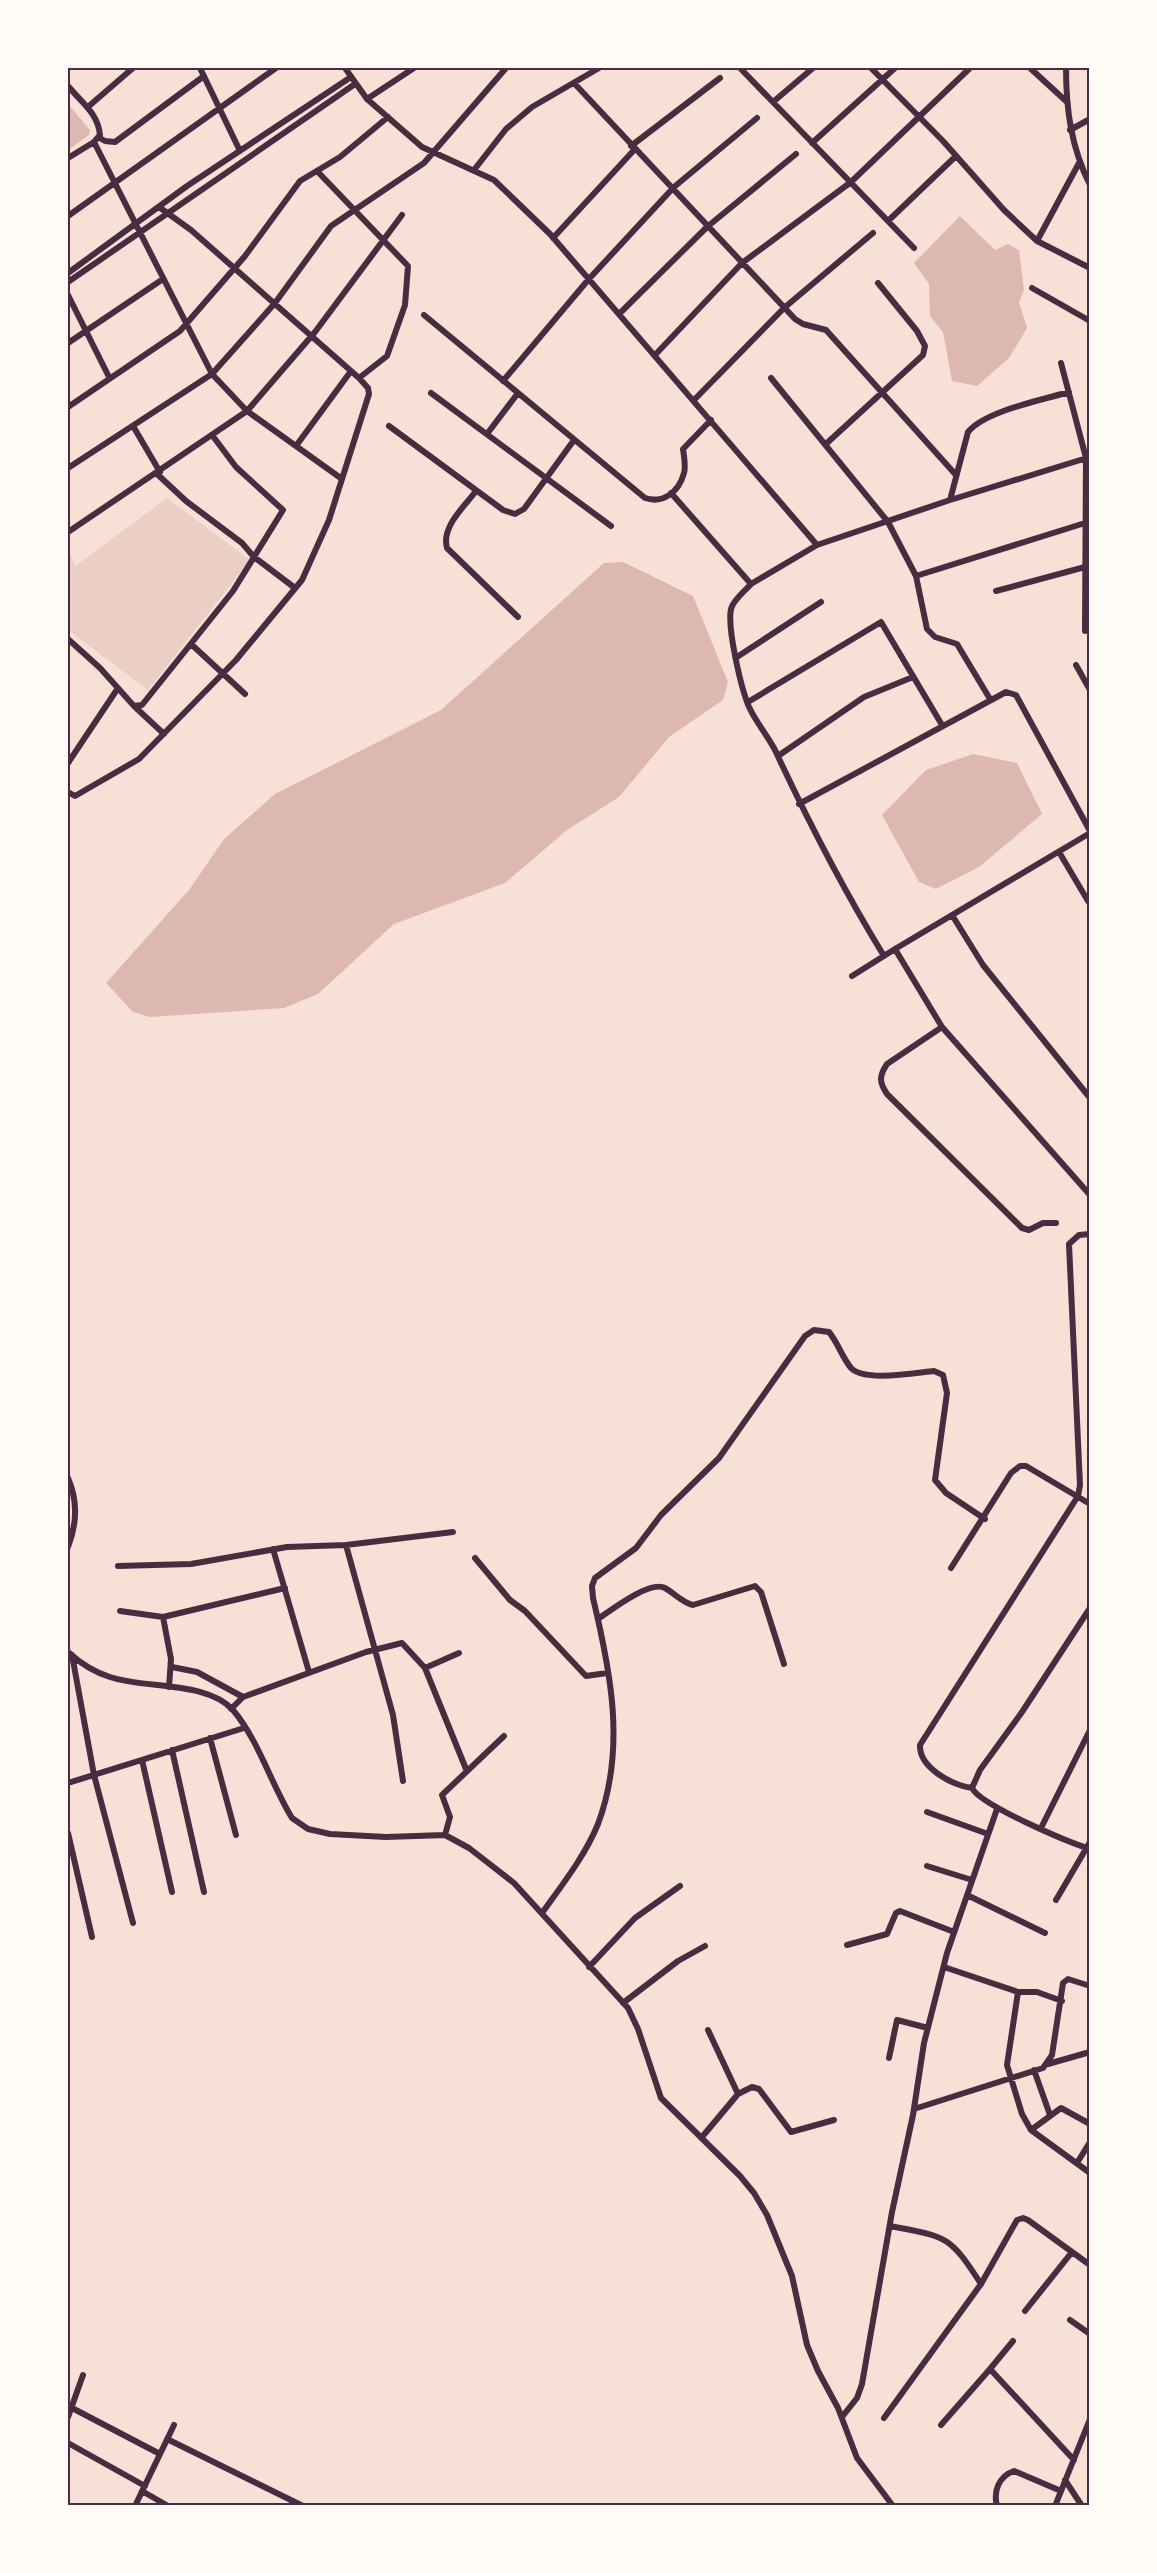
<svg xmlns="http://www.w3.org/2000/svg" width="1157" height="2573" font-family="Lato,sans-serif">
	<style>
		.green { fill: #ebcfc5 }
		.water { fill: #dcb8b0 }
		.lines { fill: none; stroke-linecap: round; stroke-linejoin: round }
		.minor { stroke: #4a2c40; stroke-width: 6 }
		.neatline { fill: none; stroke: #4a2c40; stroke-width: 2 }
	</style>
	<rect width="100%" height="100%" fill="#f7e1d7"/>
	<path class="green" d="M167,498L250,560L148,690L68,630V548L75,566Z"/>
	<path class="water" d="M68,104L90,130L89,135L68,150Z
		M960,216L995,250L1008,244L1019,250L1024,290L1019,302L1027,328L1009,358L977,386L952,381L943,332L930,316L929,284L914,263Z
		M623,562L693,596L728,682L723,700L669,737L619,797L567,830L505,883L394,924L318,994L284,1008L150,1017L133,1012L106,983L189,890L224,839L275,794L441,710L604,563Z
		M973,754L1017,763L1042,814L979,867L936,889L919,882L882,815L926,770Z"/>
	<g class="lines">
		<path class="minor" d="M200,68L240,151
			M345,68L367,99L422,147L494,180L550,234L817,545L947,501L1090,457
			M740,68L914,248
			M871,68L943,141L1004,210L1037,241L1090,268
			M1030,68L1067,102
			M1066,68C1066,109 1071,147 1090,185
			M574,83L795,319L803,324L826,330L956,475
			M68,86C81,102 98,113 100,135L94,142L68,158
			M367,99L414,68
			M773,102L813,68
			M89,106L133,68
			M1070,130L1090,119
			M98,137L105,141L115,142L204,76
			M94,142L212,374L247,411L342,479
			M812,143L895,68
			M631,146L720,78
			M474,170L506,129L532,107L599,68
			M318,172L408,266L405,305L387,356L359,378
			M68,216L276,68
			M888,221L956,156
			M553,238L635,149
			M1037,241L1079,163
			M68,273L187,186L351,77
			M68,282L355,84
			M1032,288L1090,321
			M68,295L109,377
			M619,314L707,227L796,154
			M424,315L645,498C663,504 679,492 684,473C686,467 684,456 683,449L711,420
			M68,343L163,279
			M655,355L742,263L851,182L970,68
			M1061,363L1086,458L1085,631
			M771,378L888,522L916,576L927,629L935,637L957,644L990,699
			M503,381L588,280L674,187L757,118
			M431,393L611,526
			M694,400L784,308L873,233
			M68,407L180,331L245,256L300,181L340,157L388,117
			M133,426L160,472
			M389,426L503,510L515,514L524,509L574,440
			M487,434L518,393
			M212,435L236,467L283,510L254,557L295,588
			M827,443L923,355L925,346L917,331L878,283
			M296,446L351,371
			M68,468L212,374L275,303L331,226L424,163L506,68
			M476,491C464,507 441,527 447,548L518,617
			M671,493L751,584L817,545
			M950,500L968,432C985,411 1042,400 1069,392
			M68,532L247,411L315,332L402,215
			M916,576L1085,523
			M751,584C745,591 733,600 731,609C727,628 741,688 749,707C756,722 767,735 775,750C808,821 843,889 884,956
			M996,591L1085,567
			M68,639L100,668L134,706L142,705L233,591L254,557L242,543L186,501L156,473
			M191,644L245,694
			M737,657L821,602
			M1076,665L1090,690
			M748,702L881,622L942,725
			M134,706L164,734
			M778,756L864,697L913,677
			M68,763L118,688
			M68,792L75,796L139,759L236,660L302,580L329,520L369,394L368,388L359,378L191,230L159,207
			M799,804L1006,692L1016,695L1090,831
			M1090,833L895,949L942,1027L1090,1195
			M1059,852L1088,901
			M952,915L983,965L1090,1098
			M852,976L895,949
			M942,1027L887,1064C879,1076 879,1082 887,1094L1022,1228L1029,1230L1043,1223H1056
			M68,1478C78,1501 77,1524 68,1547
			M346,1545L393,1715L403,1781
			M273,1549L309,1672
			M475,1558L510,1600L525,1611L586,1676L607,1673
			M118,1566L191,1564L287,1547L346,1545L453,1532
			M951,1568L1011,1473L1020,1466H1026L1090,1504
			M1090,1608L1022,1712L980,1770L972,1788C980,1805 1068,1842 1090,1849
			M120,1611L163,1617L171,1659L169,1687
			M163,1617L285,1588
			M598,1619C611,1610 650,1580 665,1588C674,1593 683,1603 693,1605L755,1586L761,1592L784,1664
			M68,1652C80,1663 94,1672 110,1677C145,1689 207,1681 233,1710C259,1741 271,1784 292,1818L308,1829L330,1834L386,1837L445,1835L469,1848L514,1883L628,2008L638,2029L661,2098L740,2176L754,2193L767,2215L792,2276L807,2345L818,2371L838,2408L857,2458L893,2506
			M72,1655L94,1775L133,1923
			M172,1667L197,1672L243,1697
			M425,1668L466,1769
			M231,1709L243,1697L366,1652L402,1643L425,1668L459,1653
			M210,1738L236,1835
			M172,1750L204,1892
			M142,1760L172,1892
			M68,1783L244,1728
			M972,1788C952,1785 919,1768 920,1745L1078,1496L1080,1485L1069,1244L1079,1235L1090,1234
			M927,1812L988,1834
			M1041,1828L1090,1730
			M68,1833L92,1937
			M445,1835L450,1817L442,1795L504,1736
			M927,1866L972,1880
			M967,1895L1045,1933
			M1056,1900L1090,1842
			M542,1913C562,1885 585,1856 598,1824C626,1749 611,1673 593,1598L592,1586L595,1578L636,1548L661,1515L719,1458L805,1336L814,1330L829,1332C838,1343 842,1357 851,1368C864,1382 914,1373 934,1371L943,1375L947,1393L935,1480L946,1493L985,1519
			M847,1945L887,1934L896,1913L900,1911L954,1932
			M589,1967L635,1918L680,1886
			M944,1967L1018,1992H1037L1062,2001
			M1018,1992L1007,2065L1022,2114L1031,2130L1090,2173
			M623,2003L678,1961L705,1946
			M708,2030L738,2094
			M889,2058L897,2020L928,2028
			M1048,2064L1090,2052
			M1034,2070L1050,2115
			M914,2109L1043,2068L1052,2055L1063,1983L1068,1979L1090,1986
			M1031,2130L1061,2108L1090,2124
			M702,2137L738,2094L752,2087L759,2089L791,2132L834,2120
			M1077,2163L1090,2142
			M890,2226C946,2237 949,2234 981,2284
			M1025,2311L1072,2252
			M1070,2320L1090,2334
			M990,2369L1013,2341
			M72,2408L160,2454
			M68,2417L83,2375
			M842,2417L857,2398L862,2384L892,2212L913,2115L924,2043L947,1953L997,1809
			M884,2418L981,2284L1017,2220L1023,2218L1028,2220L1090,2265
			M941,2425L990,2369L1074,2460
			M167,2439L303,2506
			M68,2443L145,2486
			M1065,2480L1082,2506
			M142,2491L168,2506
			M135,2506L174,2425
			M997,2506C993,2491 999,2476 1014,2471L1061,2491
			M1055,2506L1090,2419"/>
	</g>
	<rect width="1157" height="2573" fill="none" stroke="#fffaf5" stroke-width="138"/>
	<rect x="69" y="69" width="1019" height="2435" class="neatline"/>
</svg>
